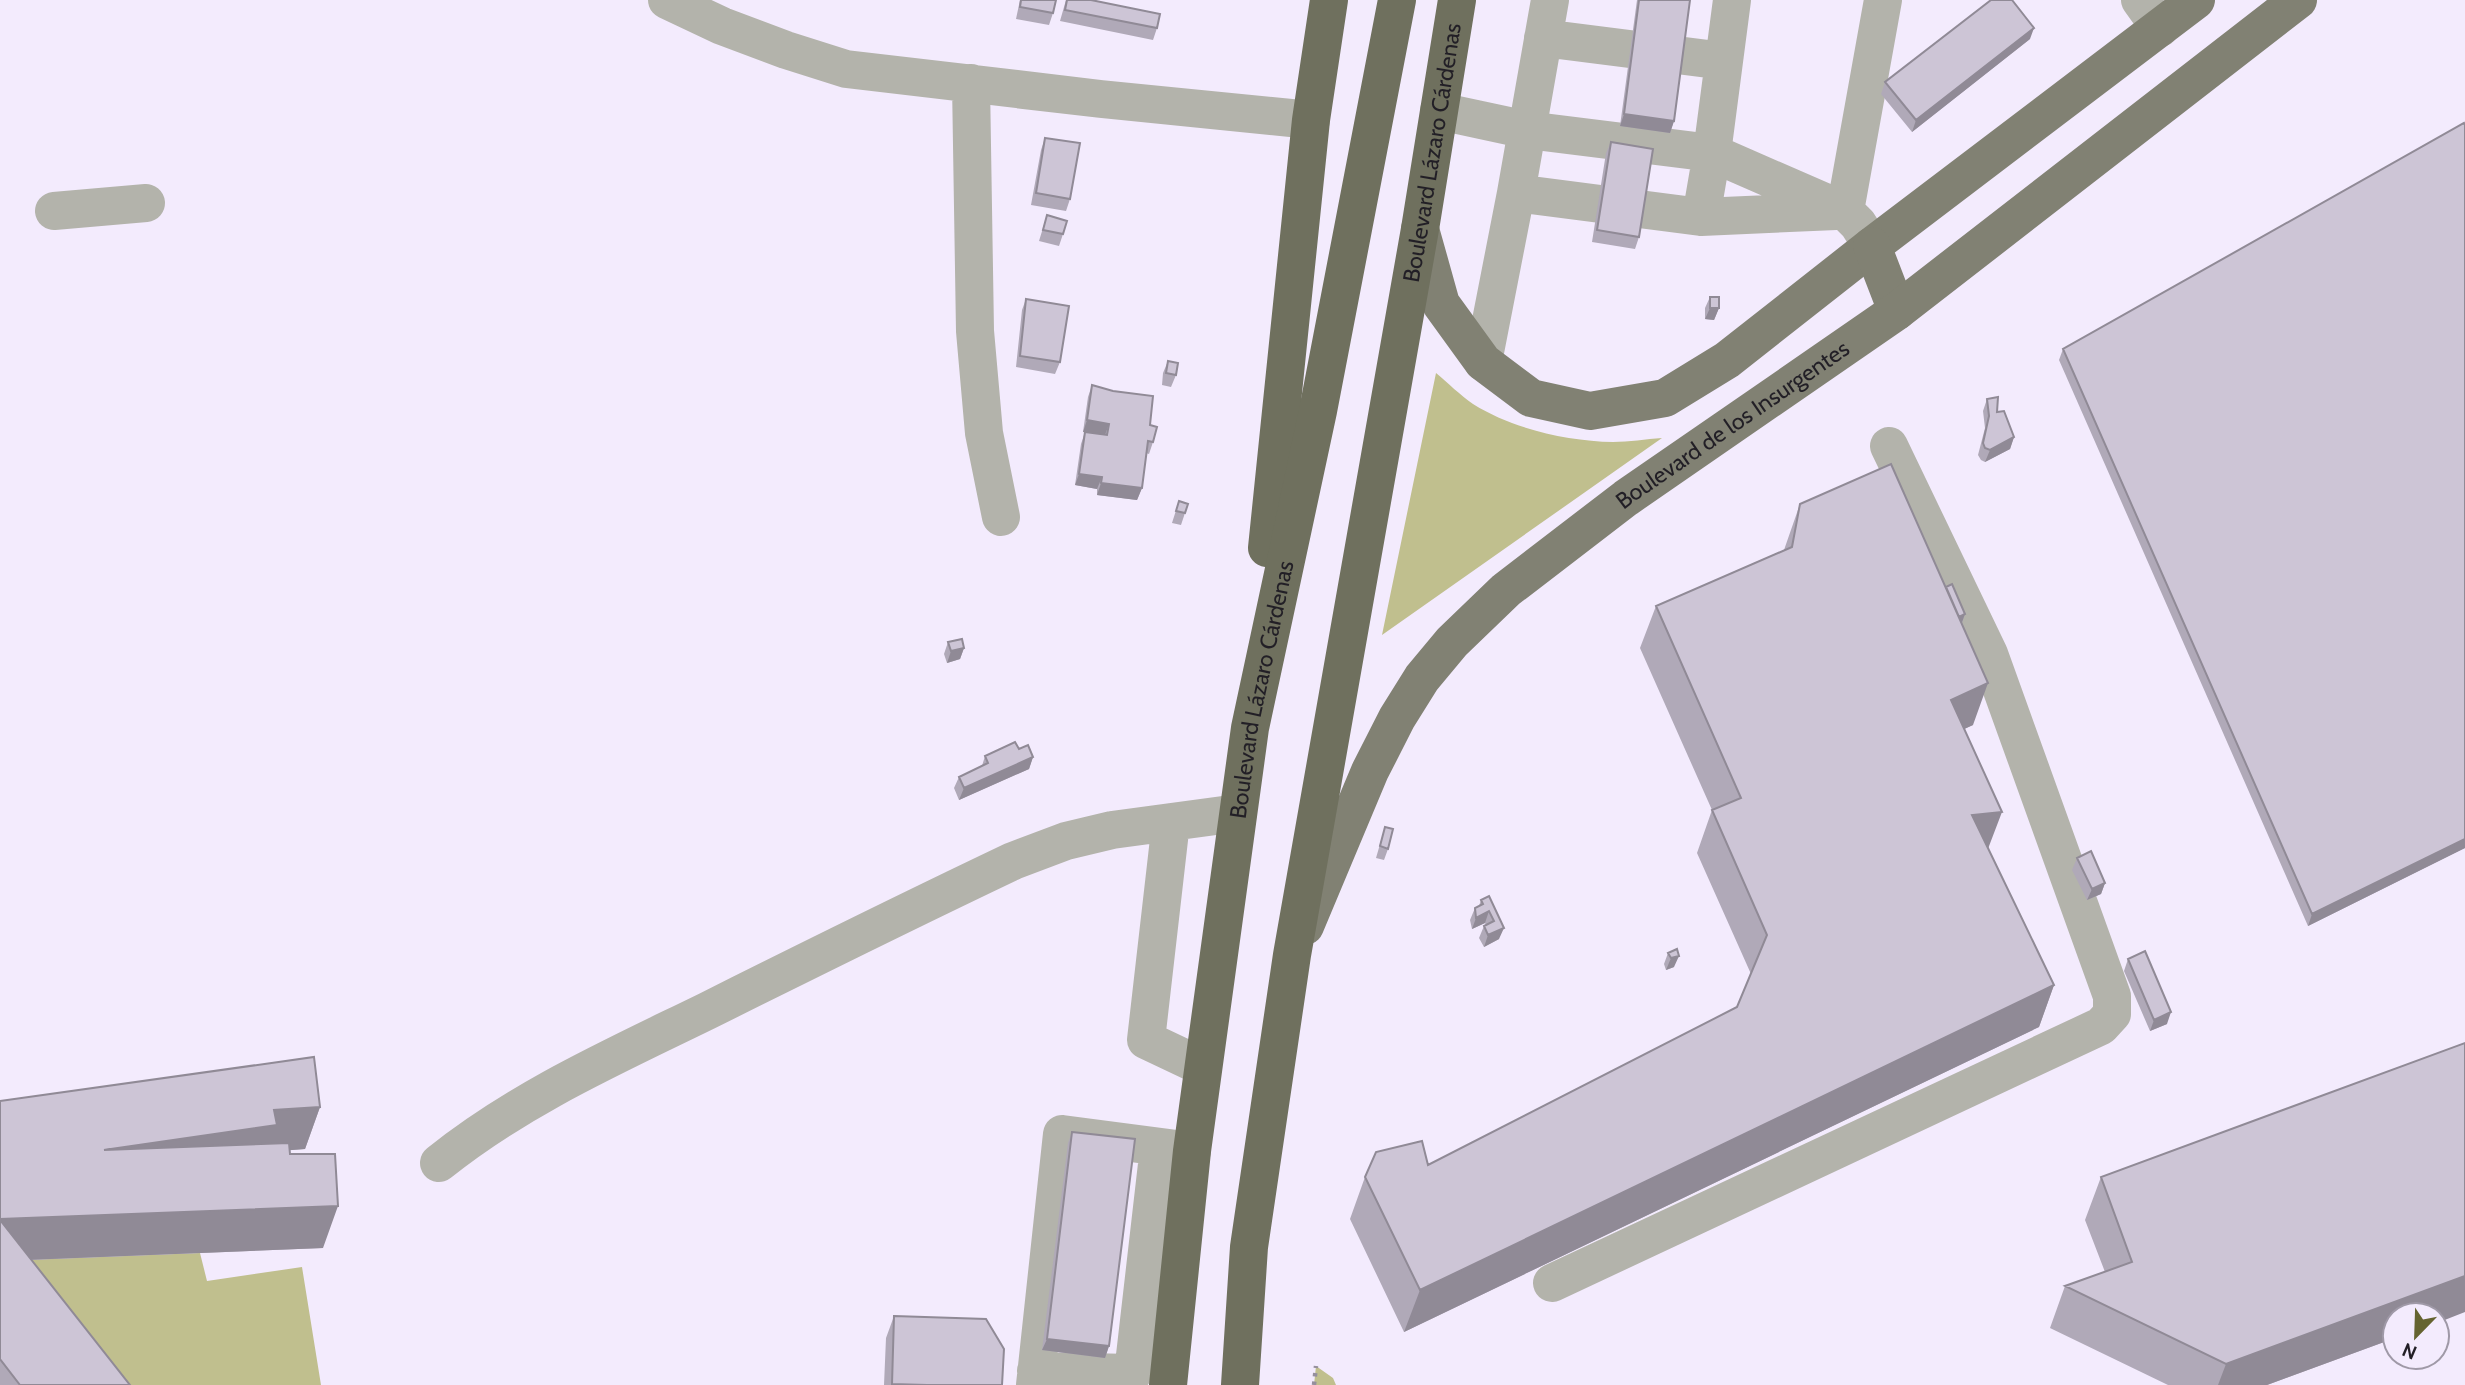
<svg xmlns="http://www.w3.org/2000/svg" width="2465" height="1385" font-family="Cabin,sans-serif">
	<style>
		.green { fill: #c0bf8e }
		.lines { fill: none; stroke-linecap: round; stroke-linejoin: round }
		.path { stroke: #958f9d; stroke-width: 4.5; stroke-dasharray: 3.5 5; stroke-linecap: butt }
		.minor { stroke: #b3b3ab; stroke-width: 38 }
		.major { stroke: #818173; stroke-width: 38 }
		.highway { stroke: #6f705e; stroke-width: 38 }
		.wall { fill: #b0a9b8 }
		.shaded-wall { fill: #908a96 }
		.building { fill: #cdc5d6; stroke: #908a96; stroke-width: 2 }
		.labels { text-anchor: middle; stroke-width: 7; stroke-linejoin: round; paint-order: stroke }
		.street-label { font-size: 23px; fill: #221f26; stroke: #f3ebfd }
	</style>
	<rect width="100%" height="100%" fill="#f3ebfd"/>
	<path class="green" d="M1436,373C1448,383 1460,395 1473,404C1513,429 1567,441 1613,442C1629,442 1646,439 1662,438L1382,635Z
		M200,1253L207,1281L302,1267L321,1385H81L0,1261Z
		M1316,1366L1333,1378L1336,1385H1314Z"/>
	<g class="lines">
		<path class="path" d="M1314,1385L1316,1366"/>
		<path class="minor" d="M667,0L722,26L786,50L846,69L1101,99L1311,120
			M2140,0L2160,28
			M1543,38L1724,61
			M971,83L975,331L984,433L1001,517
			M1439,111L1527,130L1712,153L1845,211L1858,224L1872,246
			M1516,193L1701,217L1836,211
			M54,211L146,203
			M1845,211L1883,0
			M1701,217L1712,153L1732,0
			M1483,362L1516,193L1550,0
			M1171,822L1146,1040L1203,1067
			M439,1163C520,1098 615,1056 707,1011C809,960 910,910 1013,861L1066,841L1112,830L1238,813
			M1552,1283L2101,1026L2112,1014V996L1989,654L1889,446
			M1036,1371L1133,1373L1159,1147
			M1035,1385L1062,1134L1192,1151"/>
		<g class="major">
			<path d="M1420,229L1441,304L1483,362L1531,398L1590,411L1665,398L1727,360L1872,246L2196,0"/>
			<path d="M1872,246L1897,311"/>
			<path id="s1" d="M1305,926L1370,771L1397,718L1422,678L1452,642L1506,590L1626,498L1897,311L2298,0"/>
		</g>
		<g class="highway">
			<path d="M1267,548L1311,120L1329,0"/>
			<path id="s2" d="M1168,1385L1192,1151L1250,728L1318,411L1397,0"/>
			<path id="s3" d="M1240,1385L1249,1247L1292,955L1420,229L1457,0"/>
		</g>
	</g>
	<path class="wall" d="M1020,0H1056L1053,13L1049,25L1016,19Z
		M1066,0H1091L1157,28L1153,40L1060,21Z
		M1637,0H1690L1674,121L1670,133L1620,126Z
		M2030,39L1912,132L1881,94L1885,82Z
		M2465,125V848L2308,926L2059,360L2063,349Z
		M1045,138L1070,199L1066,211L1031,205L1041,150Z
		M1611,142L1639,237L1635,249L1592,242L1606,153Z
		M1047,215L1063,234L1059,246L1039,241Z
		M1710,297L1719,308L1714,320L1705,319V308Z
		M1026,299L1060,362L1055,374L1016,367L1022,310Z
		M1168,361L1176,375L1171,387L1162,385L1163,373Z
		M1092,385L1150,425L1153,442L1149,454L1146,453L1142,488L1137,500L1097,495V489L1075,485L1081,444L1085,432H1083L1088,397Z
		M1987,399L2014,437L2010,449L1985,462L1981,460L1978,455L1985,428L1983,411Z
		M1179,501L1188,504L1181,525L1172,523Z
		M1800,504L1946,587L1965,614L1962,623L1973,725L1964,729L1988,849L2054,985L2039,1027L1404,1332L1350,1219L1365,1177L1428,1165L1737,1007L1751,974L1697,853L1712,810L1640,648L1656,606L1784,550Z
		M948,642L964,648L960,659L947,663L944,654Z
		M1019,749L1033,757L1029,769L959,800L954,788L959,777L982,766L985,756Z
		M1385,827L1388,849L1384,860L1376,858Z
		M2077,858L2105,883L2101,894L2087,900L2072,870Z
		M1489,896L1499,939L1484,947L1479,938L1484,926L1486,925L1485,923L1472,929L1470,920L1475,908L1479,906L1481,900Z
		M1668,953L1674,967L1666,970L1664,964Z
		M2128,959L2167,1024L2150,1031L2124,971Z
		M0,1101L320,1107L305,1149L290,1150V1154L323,1248L31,1260L130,1385H0Z
		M1072,1132L1109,1346L1105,1358L1042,1350L1068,1143Z
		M2101,1177L2395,1315V1338L2267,1385H2168L2050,1328L2065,1286L2105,1272L2085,1220Z
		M894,1316L1002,1385H884L886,1338Z"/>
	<path class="shaded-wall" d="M2034,28L2030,39L1912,132L1916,120Z
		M1624,114L1674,121L1670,133L1620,126Z
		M1710,308H1719L1714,320L1705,319Z
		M1087,420L1109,424L1105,435L1083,432Z
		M2014,437L2010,449L1985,462L1990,450Z
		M1079,474L1102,477L1097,489L1075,485Z
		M1101,483L1142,488L1137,500L1097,495Z
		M1965,614L1961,625L1948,622Z
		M964,648L960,659L947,663L951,651Z
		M1988,683L1973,725L1936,742L1951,700Z
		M1033,757L1029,769L959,800L964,788Z
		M2002,812L1986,854L1972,815Z
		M2465,839V848L2308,926L2312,914Z
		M2105,883L2101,894L2087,900L2092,889Z
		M1489,911L1485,923L1472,929L1476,918Z
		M1504,928L1499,939L1484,947L1488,935Z
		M1679,956L1674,967L1666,970L1671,958Z
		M2054,985L2039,1027L1404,1332L1420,1290Z
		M2171,1012L2167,1024L2150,1031L2154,1020Z
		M320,1107L305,1149L267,1152L104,1150L274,1110Z
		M338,1206L323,1248L0,1261V1219Z
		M2465,1276V1312L2437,1323V1315H2395V1338L2267,1385H2218L2226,1364Z
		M1047,1339L1109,1346L1105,1358L1042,1350Z"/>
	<path class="building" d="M1021,0H1056L1053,13L1020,7Z
		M1067,0H1091L1160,14L1157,28L1065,10Z
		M1639,0H1690L1674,121L1624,114Z
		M1991,0H2012L2034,28L1916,120L1885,82Z
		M2464,123L2465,125V839L2312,914L2063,349Z
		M1045,138L1080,143L1070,199L1036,193Z
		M1611,142L1653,149L1639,237L1597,230Z
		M1047,215L1067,221L1063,234L1043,230Z
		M1710,297H1719V308H1710Z
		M1026,299L1069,306L1060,362L1020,356Z
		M1168,361L1178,363L1176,375L1166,373Z
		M1092,385L1113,391L1153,396L1150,425L1157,427L1153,442L1148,441L1142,488L1101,483L1102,477L1079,474L1085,432L1107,435L1109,424L1087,420Z
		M1998,397L1997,412L2004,411L2014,437L1990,450L1985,448L1983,443L1989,416L1987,399Z
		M1891,464L1988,683L1951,700L2002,812L1972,815L2054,985L1420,1290L1365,1177L1376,1152L1422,1141L1428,1165L1737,1007L1767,935L1712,810L1741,798L1656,606L1792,547L1800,504Z
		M1179,501L1188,504L1185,513L1176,511Z
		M1952,584L1965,614L1959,617L1946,587Z
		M962,639L964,648L951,651L948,642Z
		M1015,742L1019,749L1028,745L1033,757L964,788L959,777L988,763L985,756Z
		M1385,827L1393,829L1388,849L1380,846Z
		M2091,851L2105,883L2092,889L2077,858Z
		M1489,896L1504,928L1488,935L1484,926L1494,921L1489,911L1476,918L1475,908L1483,904L1481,900Z
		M1677,949L1679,956L1671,958L1668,953Z
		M2145,951L2171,1012L2154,1020L2128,959Z
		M2465,1043V1276L2226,1364L2065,1286L2132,1262L2101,1177Z
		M314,1057L320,1107L274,1110L277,1125L104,1150L289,1143L290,1154H335L338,1206L0,1219V1101Z
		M1072,1132L1135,1139L1109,1346L1047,1339Z
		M0,1220L130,1385H20L0,1359Z
		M894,1316L986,1319L1004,1349L1002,1385H927L892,1384Z"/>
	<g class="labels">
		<g class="street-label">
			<text dy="8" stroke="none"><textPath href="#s3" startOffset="1248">Boulevard Lázaro Cárdenas</textPath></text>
			<text dy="8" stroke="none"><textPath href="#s1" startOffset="677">Boulevard de los Insurgentes</textPath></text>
			<text dy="8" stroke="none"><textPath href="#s2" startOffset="702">Boulevard Lázaro Cárdenas</textPath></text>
		</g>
	</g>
	<g transform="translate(2416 1336) rotate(203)"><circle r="33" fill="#f3ebfd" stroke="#9f99a7" stroke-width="2"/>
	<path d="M0-5L12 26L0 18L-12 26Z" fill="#656330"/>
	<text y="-10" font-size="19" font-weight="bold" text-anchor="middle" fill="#221f26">N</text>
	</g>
</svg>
